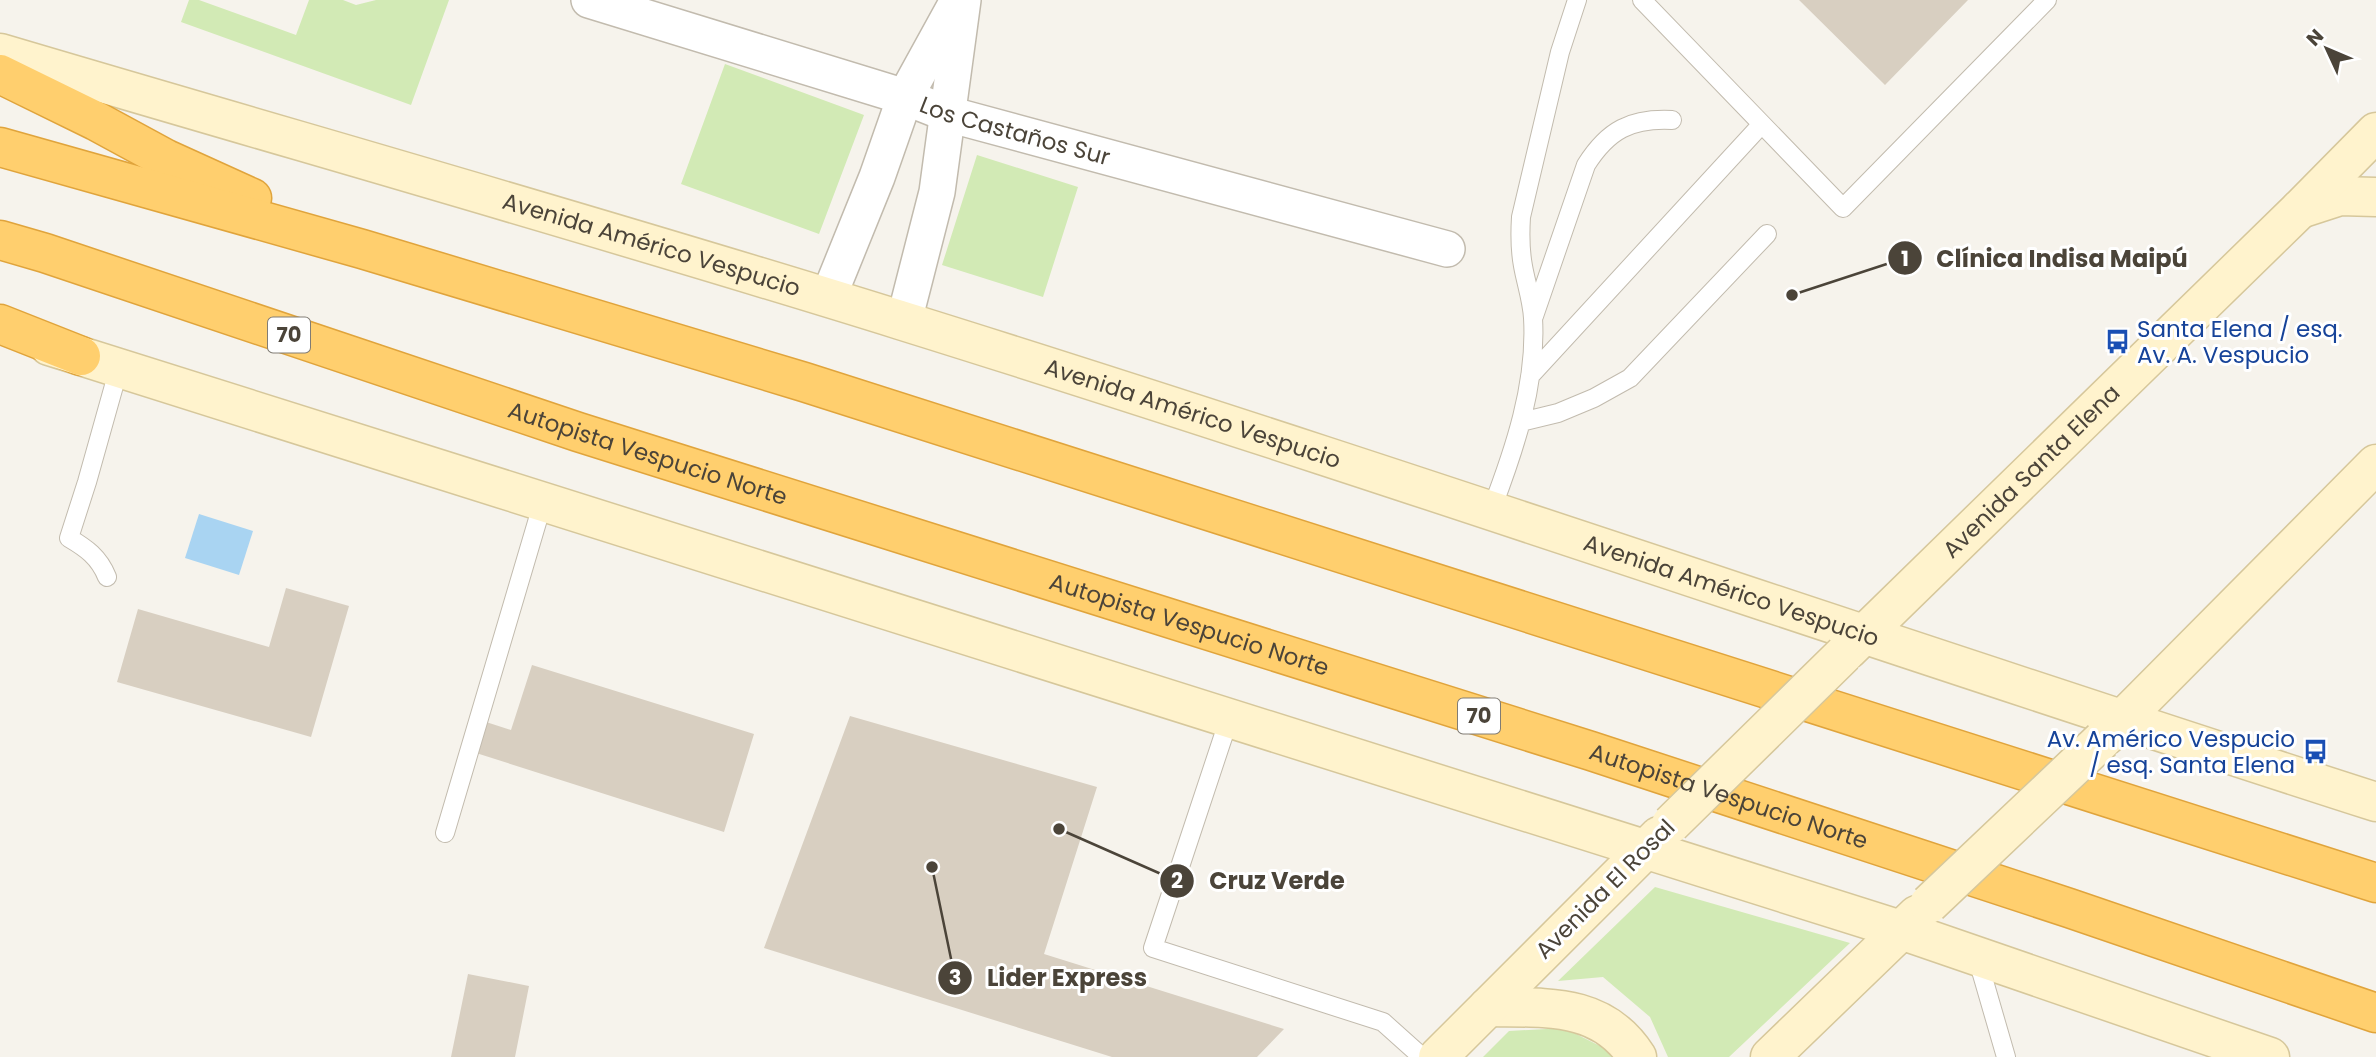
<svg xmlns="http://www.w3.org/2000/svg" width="2376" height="1057" font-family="Poppins,sans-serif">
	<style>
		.green { fill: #d2eab5 }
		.water { fill: #a9d4f2 }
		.building { fill: #d8cfc1 }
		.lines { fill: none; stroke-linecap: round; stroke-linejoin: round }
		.lane-casing { stroke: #c2bbae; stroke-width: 20 }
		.street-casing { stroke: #c2bbae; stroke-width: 38 }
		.secondary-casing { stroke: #d6c79b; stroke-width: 41 }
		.highway-casing { stroke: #e0a43c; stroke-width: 41 }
		.lane { stroke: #fff; stroke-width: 18 }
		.street { stroke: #fff; stroke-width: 35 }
		.secondary { stroke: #fff3cd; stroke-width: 38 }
		.highway { stroke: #ffcf6e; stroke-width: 38 }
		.secondary-bridge-casing { stroke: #d6c79b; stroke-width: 41; stroke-linecap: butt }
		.secondary-bridge { stroke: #fff3cd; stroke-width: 38 }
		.labels { text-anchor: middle; stroke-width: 6; stroke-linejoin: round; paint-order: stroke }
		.shield { fill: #fff; stroke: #817c74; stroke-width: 2 }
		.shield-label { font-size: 21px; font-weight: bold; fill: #4b4439 }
		.street-label { font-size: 23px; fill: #4b4439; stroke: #fff }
		.transit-label { font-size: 23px; fill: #164399; stroke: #fff; text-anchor: start }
		.leader { fill: none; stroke: #4b4439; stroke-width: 2.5 }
		.callout-dot { fill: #4b4439; stroke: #fff; stroke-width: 2.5 }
		.mark-label { font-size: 21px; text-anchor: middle; font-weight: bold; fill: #fff }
		.callout-label { font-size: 24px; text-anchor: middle; font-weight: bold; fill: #4b4439; stroke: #fff; stroke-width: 6; stroke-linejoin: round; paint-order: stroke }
	</style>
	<rect width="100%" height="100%" fill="#f6f3ec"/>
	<path class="green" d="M189,0H199L296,35L309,0H343L356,5L376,0H449L411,105L181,22Z
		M725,64L864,115L819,234L681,184Z
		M977,155L1078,187L1043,297L942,265Z
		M1655,887L1850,943L1729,1057H1668L1650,1017L1603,977L1558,981Z
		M1564,1028L1612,1052L1614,1057H1483L1509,1031Z"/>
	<path class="water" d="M199,514L253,531L239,575L185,558Z"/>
	<path class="building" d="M1799,0H1968L1885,85Z
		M286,588L349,606L311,737L117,682L138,609L269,647Z
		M532,665L754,734L724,832L473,752L483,721L511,730Z
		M850,716L1097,787L1044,954L1284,1029L1257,1057H1112L764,948Z
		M468,974L529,986L515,1057H451Z"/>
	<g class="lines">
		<defs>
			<path id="lane" d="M1642,0L1843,208L2047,0
				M1534,316L1586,165C1608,130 1631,118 1672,120
				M1530,376L1761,125
				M1521,422L1558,413L1594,398L1630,378L1767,234
				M1491,511C1514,451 1537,384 1533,318C1532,300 1526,283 1523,266C1520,250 1520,233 1521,217L1560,52L1577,0
				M107,577C99,557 86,548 69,538L87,482L119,368
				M1229,719L1153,948L1383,1022L1422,1057
				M445,833L543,502
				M1977,957L2006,1057"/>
			<g id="street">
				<path id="s1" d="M589,0L905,97L948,114L1447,249"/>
				<path d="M828,298L877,177L905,97L955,6"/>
				<path d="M904,321L937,192L963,0"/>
			</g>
			<g id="secondary">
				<path id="s2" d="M0,53C300,142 602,227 900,320C1394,474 1883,644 2376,802"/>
				<path d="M2300,209L2340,196L2376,197"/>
				<path d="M49,346L1901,930L2270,1057"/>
				<path id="s3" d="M1848,650L2300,209L2376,132"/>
				<path d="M2106,736L2376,464"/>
				<path d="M1488,1007C1546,1008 1602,1002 1637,1057"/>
				<path d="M1438,1057L1659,836"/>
				<path d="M1770,1057L1917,915"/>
			</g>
			<g id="highway">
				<path d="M0,74L96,121L166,159L252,198"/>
				<path d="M0,147L362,249L804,382L2376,883"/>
				<path id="s4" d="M0,240L45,253L578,432L1591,751L2069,908L2376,1013"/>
				<path d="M0,324L81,356"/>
			</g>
		</defs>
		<use href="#lane" class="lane-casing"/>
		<use href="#street" class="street-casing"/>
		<use href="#secondary" class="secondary-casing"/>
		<use href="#highway" class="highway-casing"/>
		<use href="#lane" class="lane"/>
		<use href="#street" class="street"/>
		<use href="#secondary" class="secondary"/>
		<use href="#highway" class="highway"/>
		<defs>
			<path id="secondary-bridge" d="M1671,824L1844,654
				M1929,904L2102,740"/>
		</defs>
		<use href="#secondary-bridge" class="secondary-bridge-casing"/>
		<use href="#secondary-bridge" class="secondary-bridge"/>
	</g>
	<defs>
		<symbol id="bus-bare" viewBox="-9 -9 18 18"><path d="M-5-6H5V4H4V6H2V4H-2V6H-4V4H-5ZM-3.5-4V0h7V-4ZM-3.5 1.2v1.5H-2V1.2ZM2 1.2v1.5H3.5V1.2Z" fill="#1a4fb4" stroke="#fff" stroke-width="2.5" paint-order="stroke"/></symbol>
	</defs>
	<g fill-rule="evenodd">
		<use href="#bus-bare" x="2100" y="324" width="35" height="35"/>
		<use href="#bus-bare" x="2298" y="734" width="35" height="35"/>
	</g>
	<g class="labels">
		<g class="shield">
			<rect x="268" y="317.5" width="42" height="35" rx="5"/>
			<rect x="1458" y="698.5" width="42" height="35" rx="5"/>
		</g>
		<g class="shield-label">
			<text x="289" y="342">70</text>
			<text x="1479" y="723">70</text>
		</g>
		<g class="street-label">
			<text dy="8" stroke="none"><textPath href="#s1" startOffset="446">Los Castaños Sur</textPath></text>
			<text dy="8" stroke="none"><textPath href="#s2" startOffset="679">Avenida Américo Vespucio</textPath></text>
			<text dy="8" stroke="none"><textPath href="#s2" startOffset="1246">Avenida Américo Vespucio</textPath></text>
			<text dy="8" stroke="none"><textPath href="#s4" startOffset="682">Autopista Vespucio Norte</textPath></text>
			<text dy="8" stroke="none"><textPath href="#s3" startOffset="256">Avenida Santa Elena</textPath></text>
			<text dy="8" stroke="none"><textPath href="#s2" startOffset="1813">Avenida Américo Vespucio</textPath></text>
			<text dy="8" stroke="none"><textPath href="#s4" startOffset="1250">Autopista Vespucio Norte</textPath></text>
			<text dy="8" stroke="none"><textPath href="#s4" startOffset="1816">Autopista Vespucio Norte</textPath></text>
			<text transform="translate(1605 889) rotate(-45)" y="8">Avenida El Rosal</text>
		</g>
		<g class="transit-label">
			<text x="2137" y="337">Santa Elena / esq.<tspan x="2137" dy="26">Av. A. Vespucio</tspan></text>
			<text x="2295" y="747" text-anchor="end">Av. Américo Vespucio<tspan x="2295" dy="26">/ esq. Santa Elena</tspan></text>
		</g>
	</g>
	<path class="leader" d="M1792 295L1905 258M1059 829L1177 881M932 867L955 978"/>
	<g class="callout-dot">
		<circle cx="1792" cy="295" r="7"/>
		<circle cx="1059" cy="829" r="7"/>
		<circle cx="932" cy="867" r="7"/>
		<circle cx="1905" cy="258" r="18"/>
		<circle cx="1177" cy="881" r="18"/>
		<circle cx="955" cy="978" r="18"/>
	</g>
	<g class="mark-label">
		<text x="1905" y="266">1</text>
		<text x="1177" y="888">2</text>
		<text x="955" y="985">3</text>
	</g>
	<g class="callout-label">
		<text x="2062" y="267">Clínica Indisa Maipú</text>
		<text x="1277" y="889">Cruz Verde</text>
		<text x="1067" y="986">Lider Express</text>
	</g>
	<g transform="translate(2327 49) rotate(314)" stroke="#ffffff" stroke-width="5" paint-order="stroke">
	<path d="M0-5L12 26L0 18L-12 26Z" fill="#4b4439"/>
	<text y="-10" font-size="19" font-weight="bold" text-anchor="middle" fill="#4b4439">N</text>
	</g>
</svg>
